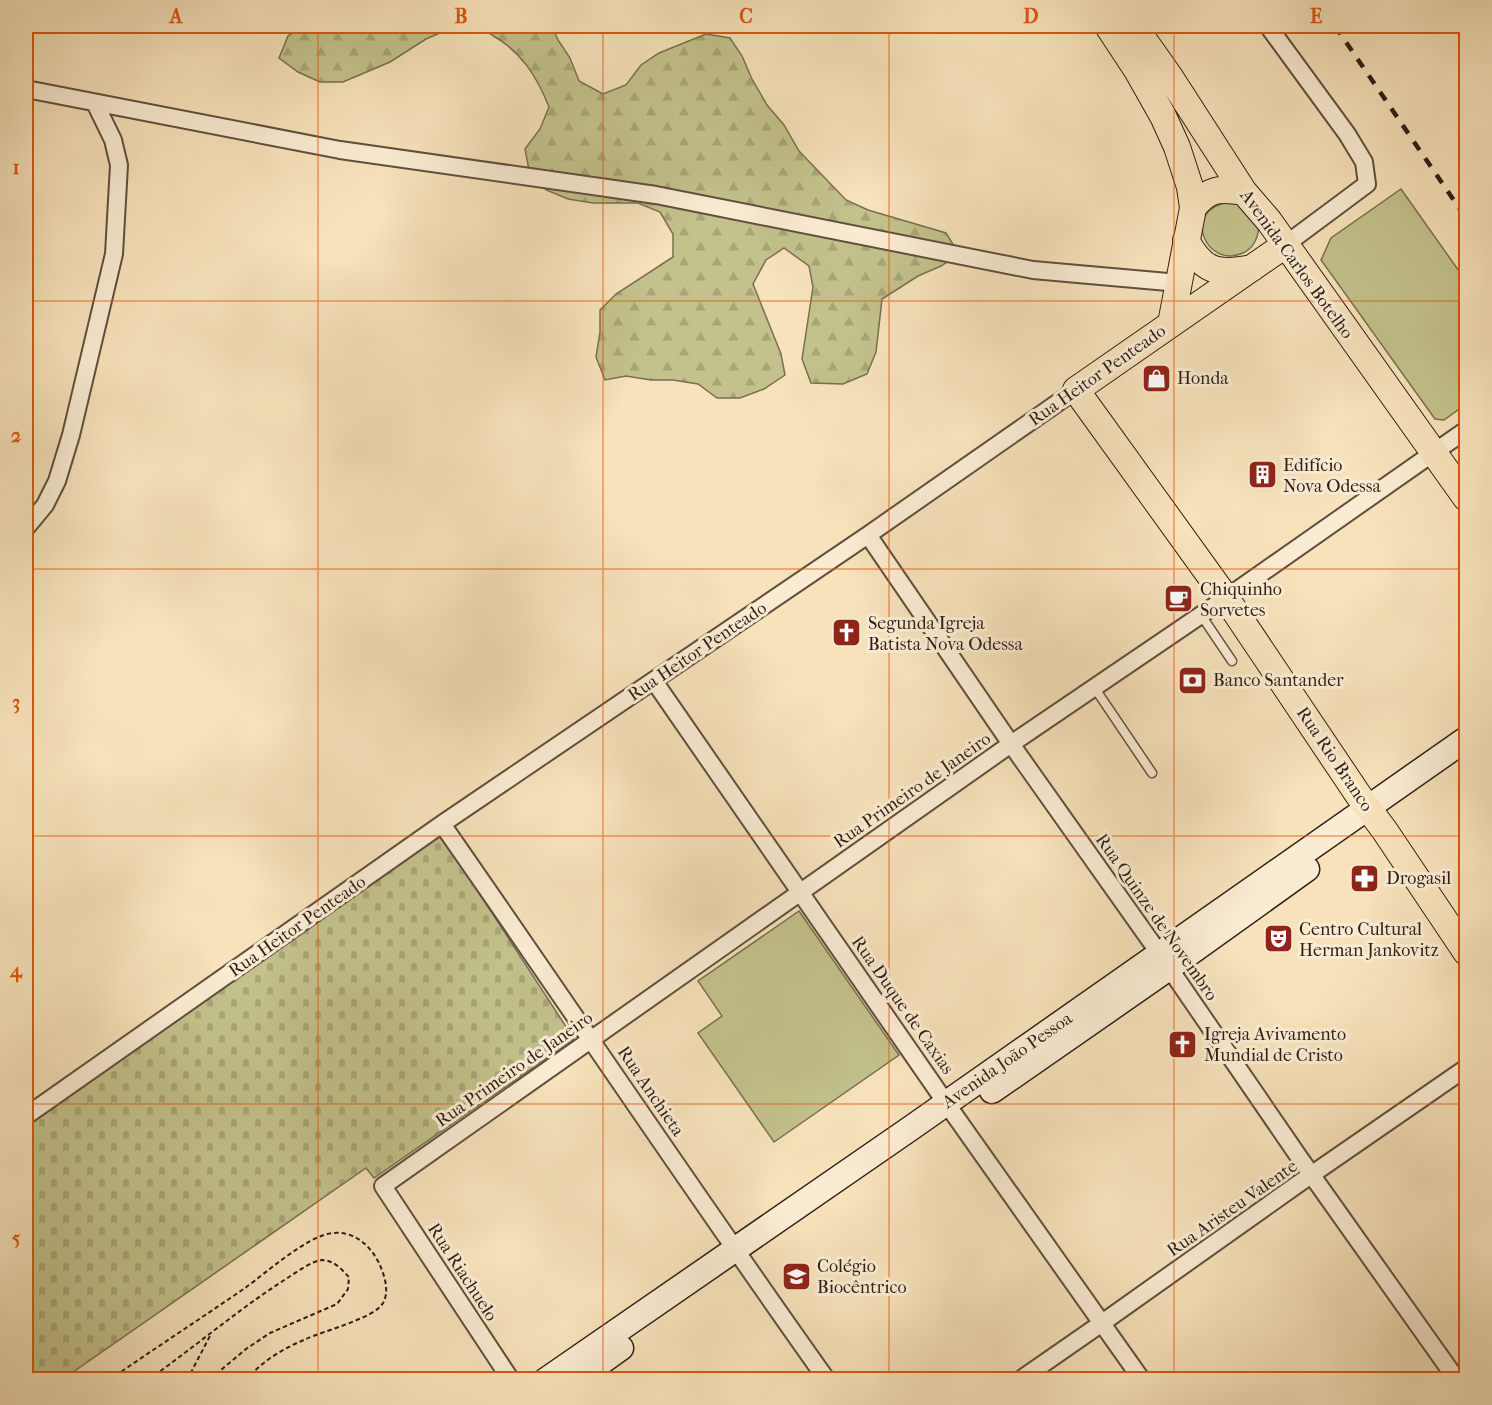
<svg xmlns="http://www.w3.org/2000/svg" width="1492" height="1405" font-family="'IM FELL French Canon',serif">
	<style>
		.forest { fill: url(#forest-firs); stroke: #787050; stroke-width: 1.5 }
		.cemetery { fill: url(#cemetery-stones); stroke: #787050; stroke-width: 1.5 }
		.park { fill: #c3c28c; stroke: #787050; stroke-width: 1.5 }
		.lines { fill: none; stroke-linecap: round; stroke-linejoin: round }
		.service-casing { stroke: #604f3e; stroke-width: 11 }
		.minor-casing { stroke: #604f3e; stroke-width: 20 }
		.secondary-casing { stroke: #2e1e15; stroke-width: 27 }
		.primary-casing { stroke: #2e1e15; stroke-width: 28 }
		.path { stroke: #2e1e15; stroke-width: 2; stroke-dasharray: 4.5 3; stroke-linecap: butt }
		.service { stroke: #faecd3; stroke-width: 8 }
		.minor { stroke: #faecd3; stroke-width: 16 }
		.secondary { stroke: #faecd3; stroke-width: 24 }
		.primary { stroke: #f7e2bb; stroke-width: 26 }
		.rail { stroke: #2e1e15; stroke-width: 4.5; stroke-dasharray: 10 10; stroke-linecap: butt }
		.grid { fill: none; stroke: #df560c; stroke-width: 1.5; stroke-opacity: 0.55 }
		.labels { text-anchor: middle; stroke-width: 6; stroke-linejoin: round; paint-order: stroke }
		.street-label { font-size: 18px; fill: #2e1e15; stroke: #faecd3 }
		.poi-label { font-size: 18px; fill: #2e1e15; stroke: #faecd3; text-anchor: start }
		.neatline { fill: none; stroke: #df560c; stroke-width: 2 }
		.grid-label { font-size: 20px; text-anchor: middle; font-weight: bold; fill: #df560c }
	</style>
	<defs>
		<pattern id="forest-firs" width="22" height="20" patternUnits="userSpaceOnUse" patternTransform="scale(1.5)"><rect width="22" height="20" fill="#c3c28c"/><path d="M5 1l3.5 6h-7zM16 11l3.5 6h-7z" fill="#a8a678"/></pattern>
		<pattern id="cemetery-stones" width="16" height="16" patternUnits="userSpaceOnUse" patternTransform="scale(1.5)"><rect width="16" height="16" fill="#c3c28c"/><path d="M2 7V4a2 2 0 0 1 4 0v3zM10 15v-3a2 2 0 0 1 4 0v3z" fill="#a8a678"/></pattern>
	</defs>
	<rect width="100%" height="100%" fill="#f7e2bb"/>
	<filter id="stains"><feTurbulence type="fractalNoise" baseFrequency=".00333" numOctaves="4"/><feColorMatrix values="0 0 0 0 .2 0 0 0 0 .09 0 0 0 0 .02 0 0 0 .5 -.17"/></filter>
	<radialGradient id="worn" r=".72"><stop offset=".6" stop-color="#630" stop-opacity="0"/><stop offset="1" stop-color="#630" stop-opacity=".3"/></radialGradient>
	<path class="forest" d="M303,26H469L449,29L426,39L390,62L343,82H320L298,72L279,58L288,36Z
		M471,26H552L558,40L570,58L579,81L603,94L626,85L641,65L659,53L706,34L730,38L742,56L752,79L767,105L784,125L799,151L846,200L868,210L946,233L959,254L941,266L918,276L882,299L876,352L867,374L843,384L811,383L802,359L813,287L809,266L784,248L766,260L753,284L781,354L785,375L764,389L740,398H717L698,384L673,380H651L626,376L605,380L596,357L600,332V310L616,294L673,257V234L660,212L638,203H593L568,199L546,190L529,170L525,149L540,129L549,107C537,77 522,52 492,35C486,31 478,28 471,26Z"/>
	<path class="cemetery" d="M440,833L574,1039L374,1178L366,1168L63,1379H26V1127Z"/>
	<path class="park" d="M1401,189L1466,281V325L1463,327L1466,333V404L1444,420L1435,419L1321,260L1331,238Z
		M1231,202L1238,203L1259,226C1258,238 1254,248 1243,253C1206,270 1179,208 1231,202Z
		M799,911L899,1055L774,1142L698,1033L722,1016L698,981Z"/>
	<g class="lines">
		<defs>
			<path id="service" d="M1201,615L1232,661
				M1094,687L1152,773"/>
			<path id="minor" d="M1268,26L1347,134L1364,162L1367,184L1285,245
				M26,89L340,150L656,195L1033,270L1179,283
				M26,528L45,505L57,481L71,435L114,254L119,165L113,140L95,103
				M868,535L1011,744L1159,953L1301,1160L1457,1380
				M654,681L946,1103L1142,1380
				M442,824C571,1009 696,1196 827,1380
				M26,1116L442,824L868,535L1076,390
				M511,1380L383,1186L1011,744L1226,598L1466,430
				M1020,1380L1102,1323L1298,1184L1466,1068"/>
			<path id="secondary" d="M992,1091L1169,968L1307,869
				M546,1380L911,1128L1466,739
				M576,1380L621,1348"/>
			<path id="primary" d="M1108,26L1137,70L1163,116L1177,147L1190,187L1193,208L1171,324
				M1134,26L1170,77L1244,192L1269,221L1466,498
				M1193,208C1208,188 1220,188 1244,192
				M1186,240C1203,272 1218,275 1252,268
				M1285,245L1076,390L1226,598L1359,796L1385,831L1466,952"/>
		</defs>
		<use href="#service" class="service-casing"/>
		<use href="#minor" class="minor-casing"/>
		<use href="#secondary" class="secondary-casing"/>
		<use href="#primary" class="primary-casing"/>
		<path class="path" d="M109,1380C154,1349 200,1319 245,1288C266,1273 308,1235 333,1233C354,1231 370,1245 379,1263C384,1274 390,1291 383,1303C375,1318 323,1331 306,1339C284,1348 262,1361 246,1380
			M148,1380C196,1346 240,1308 289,1277C298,1271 312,1261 322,1260C334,1260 342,1270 349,1277L348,1289L337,1304L270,1333L246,1349L209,1380
			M187,1380L211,1334"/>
		<use href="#service" class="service"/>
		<use href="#minor" class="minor"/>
		<use href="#secondary" class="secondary"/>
		<use href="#primary" class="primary"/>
		<path class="rail" d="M1335,26L1466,218"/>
	</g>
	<path class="grid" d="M318,26V1380M603,26V1380M889,26V1380M1174,26V1380M26,301H1466M26,569H1466M26,836H1466M26,1104H1466"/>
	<defs>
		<symbol id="shop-square" viewBox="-11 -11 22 22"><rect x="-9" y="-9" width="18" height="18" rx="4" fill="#8f2418" stroke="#faecd3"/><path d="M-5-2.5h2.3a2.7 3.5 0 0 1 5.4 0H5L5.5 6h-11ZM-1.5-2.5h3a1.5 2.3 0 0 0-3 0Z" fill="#fff"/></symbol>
		<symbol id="building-square" viewBox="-11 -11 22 22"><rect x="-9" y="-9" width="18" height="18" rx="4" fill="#8f2418" stroke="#faecd3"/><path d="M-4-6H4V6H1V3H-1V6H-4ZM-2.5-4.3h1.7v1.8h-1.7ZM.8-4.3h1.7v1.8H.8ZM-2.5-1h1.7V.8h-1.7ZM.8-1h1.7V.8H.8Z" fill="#fff"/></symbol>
		<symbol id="cafe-square" viewBox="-11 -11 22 22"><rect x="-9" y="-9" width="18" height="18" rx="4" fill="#8f2418" stroke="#faecd3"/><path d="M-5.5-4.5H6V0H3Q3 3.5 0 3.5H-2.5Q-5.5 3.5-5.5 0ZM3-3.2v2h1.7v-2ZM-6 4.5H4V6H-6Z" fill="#fff"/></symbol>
		<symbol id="church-square" viewBox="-11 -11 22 22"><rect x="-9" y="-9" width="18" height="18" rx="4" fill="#8f2418" stroke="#faecd3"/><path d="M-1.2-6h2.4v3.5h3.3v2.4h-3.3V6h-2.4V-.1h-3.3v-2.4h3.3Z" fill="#fff"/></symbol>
		<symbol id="bank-square" viewBox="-11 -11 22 22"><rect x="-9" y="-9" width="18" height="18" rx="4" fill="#8f2418" stroke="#faecd3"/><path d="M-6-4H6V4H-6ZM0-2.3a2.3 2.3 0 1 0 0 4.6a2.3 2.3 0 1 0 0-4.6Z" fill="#fff"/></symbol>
		<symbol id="pharmacy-square" viewBox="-11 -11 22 22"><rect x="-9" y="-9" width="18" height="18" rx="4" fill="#8f2418" stroke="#faecd3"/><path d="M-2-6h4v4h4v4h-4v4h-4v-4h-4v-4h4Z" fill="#fff"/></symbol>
		<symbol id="theatre-square" viewBox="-11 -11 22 22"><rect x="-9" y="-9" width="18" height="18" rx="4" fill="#8f2418" stroke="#faecd3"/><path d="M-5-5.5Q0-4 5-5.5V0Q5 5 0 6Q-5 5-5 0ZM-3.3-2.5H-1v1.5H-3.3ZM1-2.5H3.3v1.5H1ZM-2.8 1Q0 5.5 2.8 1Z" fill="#fff"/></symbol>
		<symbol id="school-square" viewBox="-11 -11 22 22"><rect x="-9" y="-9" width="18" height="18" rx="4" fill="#8f2418" stroke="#faecd3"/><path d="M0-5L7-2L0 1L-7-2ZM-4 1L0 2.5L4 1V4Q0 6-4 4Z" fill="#fff"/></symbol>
	</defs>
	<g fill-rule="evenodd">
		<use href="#shop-square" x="1140" y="362" width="33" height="33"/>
		<use href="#building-square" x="1246" y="458" width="33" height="33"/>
		<use href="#cafe-square" x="1162" y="582" width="33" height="33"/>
		<use href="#church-square" x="830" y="616" width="33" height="33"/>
		<use href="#bank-square" x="1176" y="664" width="33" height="33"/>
		<use href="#pharmacy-square" x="1348" y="862" width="33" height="33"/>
		<use href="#theatre-square" x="1262" y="922" width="33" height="33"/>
		<use href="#church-square" x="1166" y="1028" width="33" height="33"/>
		<use href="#school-square" x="780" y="1260" width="33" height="33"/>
	</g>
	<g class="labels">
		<g class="street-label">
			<text transform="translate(1297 264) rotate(54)" y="6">Avenida Carlos Botelho</text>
			<text transform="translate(1097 375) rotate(-35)" y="6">Rua Heitor Penteado</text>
			<text transform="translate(697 651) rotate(-34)" y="6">Rua Heitor Penteado</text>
			<text transform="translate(1335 759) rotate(56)" y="6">Rua Rio Branco</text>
			<text transform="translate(912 790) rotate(-35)" y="6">Rua Primeiro de Janeiro</text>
			<text transform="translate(1157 917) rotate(55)" y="6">Rua Quinze de Novembro</text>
			<text transform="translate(297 926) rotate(-35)" y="6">Rua Heitor Penteado</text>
			<text transform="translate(903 1005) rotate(55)" y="6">Rua Duque de Caxias</text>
			<text transform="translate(1007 1060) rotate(-35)" y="6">Avenida João Pessoa</text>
			<text transform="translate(514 1069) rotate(-35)" y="6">Rua Primeiro de Janeiro</text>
			<text transform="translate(651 1091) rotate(56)" y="6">Rua Anchieta</text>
			<text transform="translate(1232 1208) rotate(-35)" y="6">Rua Aristeu Valente</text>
			<text transform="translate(463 1272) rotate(57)" y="6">Rua Riachuelo</text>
		</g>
		<g class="poi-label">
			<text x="1177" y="384">Honda</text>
			<text x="1283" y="471">Edifício<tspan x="1283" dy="21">Nova Odessa</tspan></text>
			<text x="1200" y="595">Chiquinho<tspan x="1200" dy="21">Sorvetes</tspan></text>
			<text x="868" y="629">Segunda Igreja<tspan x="868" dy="21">Batista Nova Odessa</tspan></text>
			<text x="1213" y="686">Banco Santander</text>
			<text x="1386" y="884">Drogasil</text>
			<text x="1299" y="935">Centro Cultural<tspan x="1299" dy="21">Herman Jankovitz</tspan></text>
			<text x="1204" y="1040">Igreja Avivamento<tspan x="1204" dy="21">Mundial de Cristo</tspan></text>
			<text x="817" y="1272">Colégio<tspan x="817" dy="21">Biocêntrico</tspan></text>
		</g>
	</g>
	<rect width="1492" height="1405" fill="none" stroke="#f7e2bb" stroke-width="66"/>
	<rect x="33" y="33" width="1426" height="1339" class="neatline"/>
	<g class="grid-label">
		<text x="176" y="23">A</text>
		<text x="461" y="23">B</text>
		<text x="746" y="23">C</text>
		<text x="1031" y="23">D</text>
		<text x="1316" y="23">E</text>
		<text x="16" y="174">1</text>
		<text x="16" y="442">2</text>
		<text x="16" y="709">3</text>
		<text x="16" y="977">4</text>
		<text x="16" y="1245">5</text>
	</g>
	<rect width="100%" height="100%" filter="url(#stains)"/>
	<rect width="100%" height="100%" fill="url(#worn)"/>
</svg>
